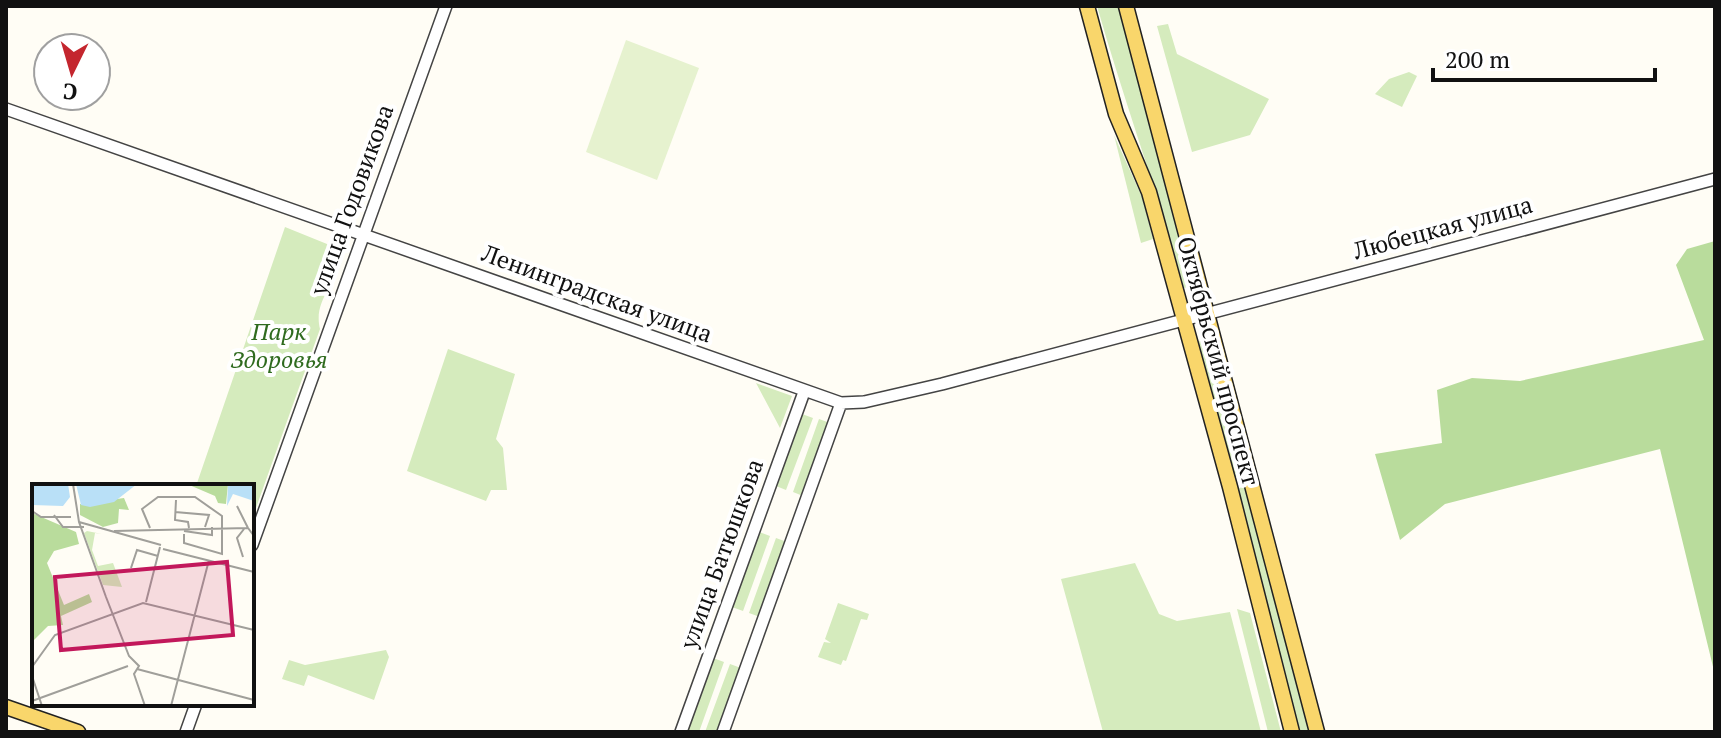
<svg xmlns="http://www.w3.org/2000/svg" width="1721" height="738" font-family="'PT Serif',serif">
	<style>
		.green { fill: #d5ebbd }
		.forest { fill: #b9dc9c }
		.pitch { fill: #e6f2cf }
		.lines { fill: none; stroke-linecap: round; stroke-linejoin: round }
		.minor-casing { stroke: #444; stroke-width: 14 }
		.major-casing { stroke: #222; stroke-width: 17 }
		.minor { stroke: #fff; stroke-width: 11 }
		.major { stroke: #f9d66b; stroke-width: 14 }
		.labels { text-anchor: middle; stroke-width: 8; stroke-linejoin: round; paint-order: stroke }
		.street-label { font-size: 24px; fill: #111; stroke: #fff }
		.park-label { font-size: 24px; font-style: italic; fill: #2f6b1f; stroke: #fff }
		.inset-road { fill: none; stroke: #a09f9a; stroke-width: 2 }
		.view { fill: #c2185b; fill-opacity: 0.15; stroke: #c2185b; stroke-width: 4 }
		.inset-edge { fill: none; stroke: #111; stroke-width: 4 }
	</style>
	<rect width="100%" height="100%" fill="#fffdf5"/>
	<path class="green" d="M1097,6H1118L1195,285L1184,288C1158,193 1124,101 1097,6Z
		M1168,24L1177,54L1269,99L1250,135L1192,152L1157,26Z
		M1409,72L1417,76L1402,107L1375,94L1389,79Z
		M1114,135L1142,197L1153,239L1141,243Z
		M285,227L327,244L343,258C336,284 313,301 320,329L252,519V486H196Z
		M1207,339L1244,475L1235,477L1197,342Z
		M448,349L515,374L496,439L503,448L507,490H491L486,501L407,471Z
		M756,383L792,396L780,428Z
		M802,414L813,418L786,490L776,486Z
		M819,419L830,423L803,496L793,492Z
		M1245,485L1248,487L1311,732H1299L1238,489Z
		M759,532L770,536L743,611L732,607Z
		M776,538L787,542L760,617L749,613Z
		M1135,563L1159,614L1177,621L1230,612L1261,732H1103L1061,579Z
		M838,603L869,614L867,620L861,619L846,661L843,660L841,665L818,657L824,642L831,643L825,639Z
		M1237,609L1250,613L1281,732H1268Z
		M386,650L389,657L374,700L308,675L304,686L282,679L289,660L305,665Z
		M713,658L724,662L699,732H686Z
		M730,664L741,668L718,732H705Z"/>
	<path class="forest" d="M1715,241V675L1660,449L1445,504L1400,540L1375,454L1442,443L1437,390L1472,378L1520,381L1704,340L1676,265L1687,249Z"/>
	<path class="pitch" d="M626,40L699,68L657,180L586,152Z"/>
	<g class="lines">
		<defs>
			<path id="minor" d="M6,109L841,403L864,402L942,384L1715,179
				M252,545L446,6
				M186,732L196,704
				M681,732L804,392
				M723,732L841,403"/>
			<path id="major" d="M1087,6L1116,114L1149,192L1230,487L1292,732
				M1126,6L1317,732
				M6,707L78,732"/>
		</defs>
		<use href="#minor" class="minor-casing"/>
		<use href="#major" class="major-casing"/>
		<use href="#minor" class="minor"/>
		<use href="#major" class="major"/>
	</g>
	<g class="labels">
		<g class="street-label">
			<text transform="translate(352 200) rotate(-70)" y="8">улица Годовикова</text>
			<text transform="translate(1443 228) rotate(-15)" y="8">Любецкая улица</text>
			<text transform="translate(597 294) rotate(20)" y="8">Ленинградская улица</text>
			<text transform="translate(1218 361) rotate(75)" y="8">Октябрьский проспект</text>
			<text transform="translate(722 554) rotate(-70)" y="8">улица Батюшкова</text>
		</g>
		<g class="park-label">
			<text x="279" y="340">Парк<tspan x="279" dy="28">Здоровья</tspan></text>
		</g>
	</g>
	<g transform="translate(32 484)">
		<rect width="222" height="222" fill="#fffdf5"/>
		<path d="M55,47L70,50L63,49L60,66L66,82L81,79L90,103L71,101L52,49Z" fill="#d5ebbd"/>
		<path d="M155,0H196L194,20L186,19L183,12ZM92,14L97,26L87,25L86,39L71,43L48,31V20ZM0,29L44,48L47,60L22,67L15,79L32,121L57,110L60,118L29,132L31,141L16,142L0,158Z" fill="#b9dc9c"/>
		<path d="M0,0H36L38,13L31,22L0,21ZM44,0H116H105L82,18L58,23L49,21ZM196,0H222V17L201,10L195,22Z" fill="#b9e0f7"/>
		<path class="inset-road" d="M41,0L47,38L74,113L97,172L107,182L102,190L113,222M144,16L143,36L156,38L157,44M205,22L216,44M0,27L9,33H39M143,28L177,31L173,43M22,31L31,43H52M47,38L129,61M118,44L110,25L126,13H163L190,32V70L152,59V50M82,47L216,44L222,52M152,47L180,51V43M131,65L222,88M211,73L205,54L212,45M99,84L105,66L126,72M114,118L128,63M0,183L23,151L111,119L222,146M105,185L222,216M0,192L10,222M0,217L96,182M139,222L177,76"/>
		<path class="view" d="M195,78L201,151L29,166L23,93Z"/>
		<rect width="222" height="222" class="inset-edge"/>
	</g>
	<rect width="1721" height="738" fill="none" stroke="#111111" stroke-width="16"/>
	<g transform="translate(72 72) rotate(185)"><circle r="38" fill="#ffffff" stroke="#a0a0a0" stroke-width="2"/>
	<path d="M0-6L14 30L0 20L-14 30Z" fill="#c4262e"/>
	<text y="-12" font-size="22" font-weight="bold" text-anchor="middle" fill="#111111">С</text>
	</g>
	<path d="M1433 68v12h222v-12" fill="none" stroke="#111111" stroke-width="4"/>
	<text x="1445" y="68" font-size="24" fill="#111111" stroke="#ffffff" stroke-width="6" paint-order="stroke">200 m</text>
</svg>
